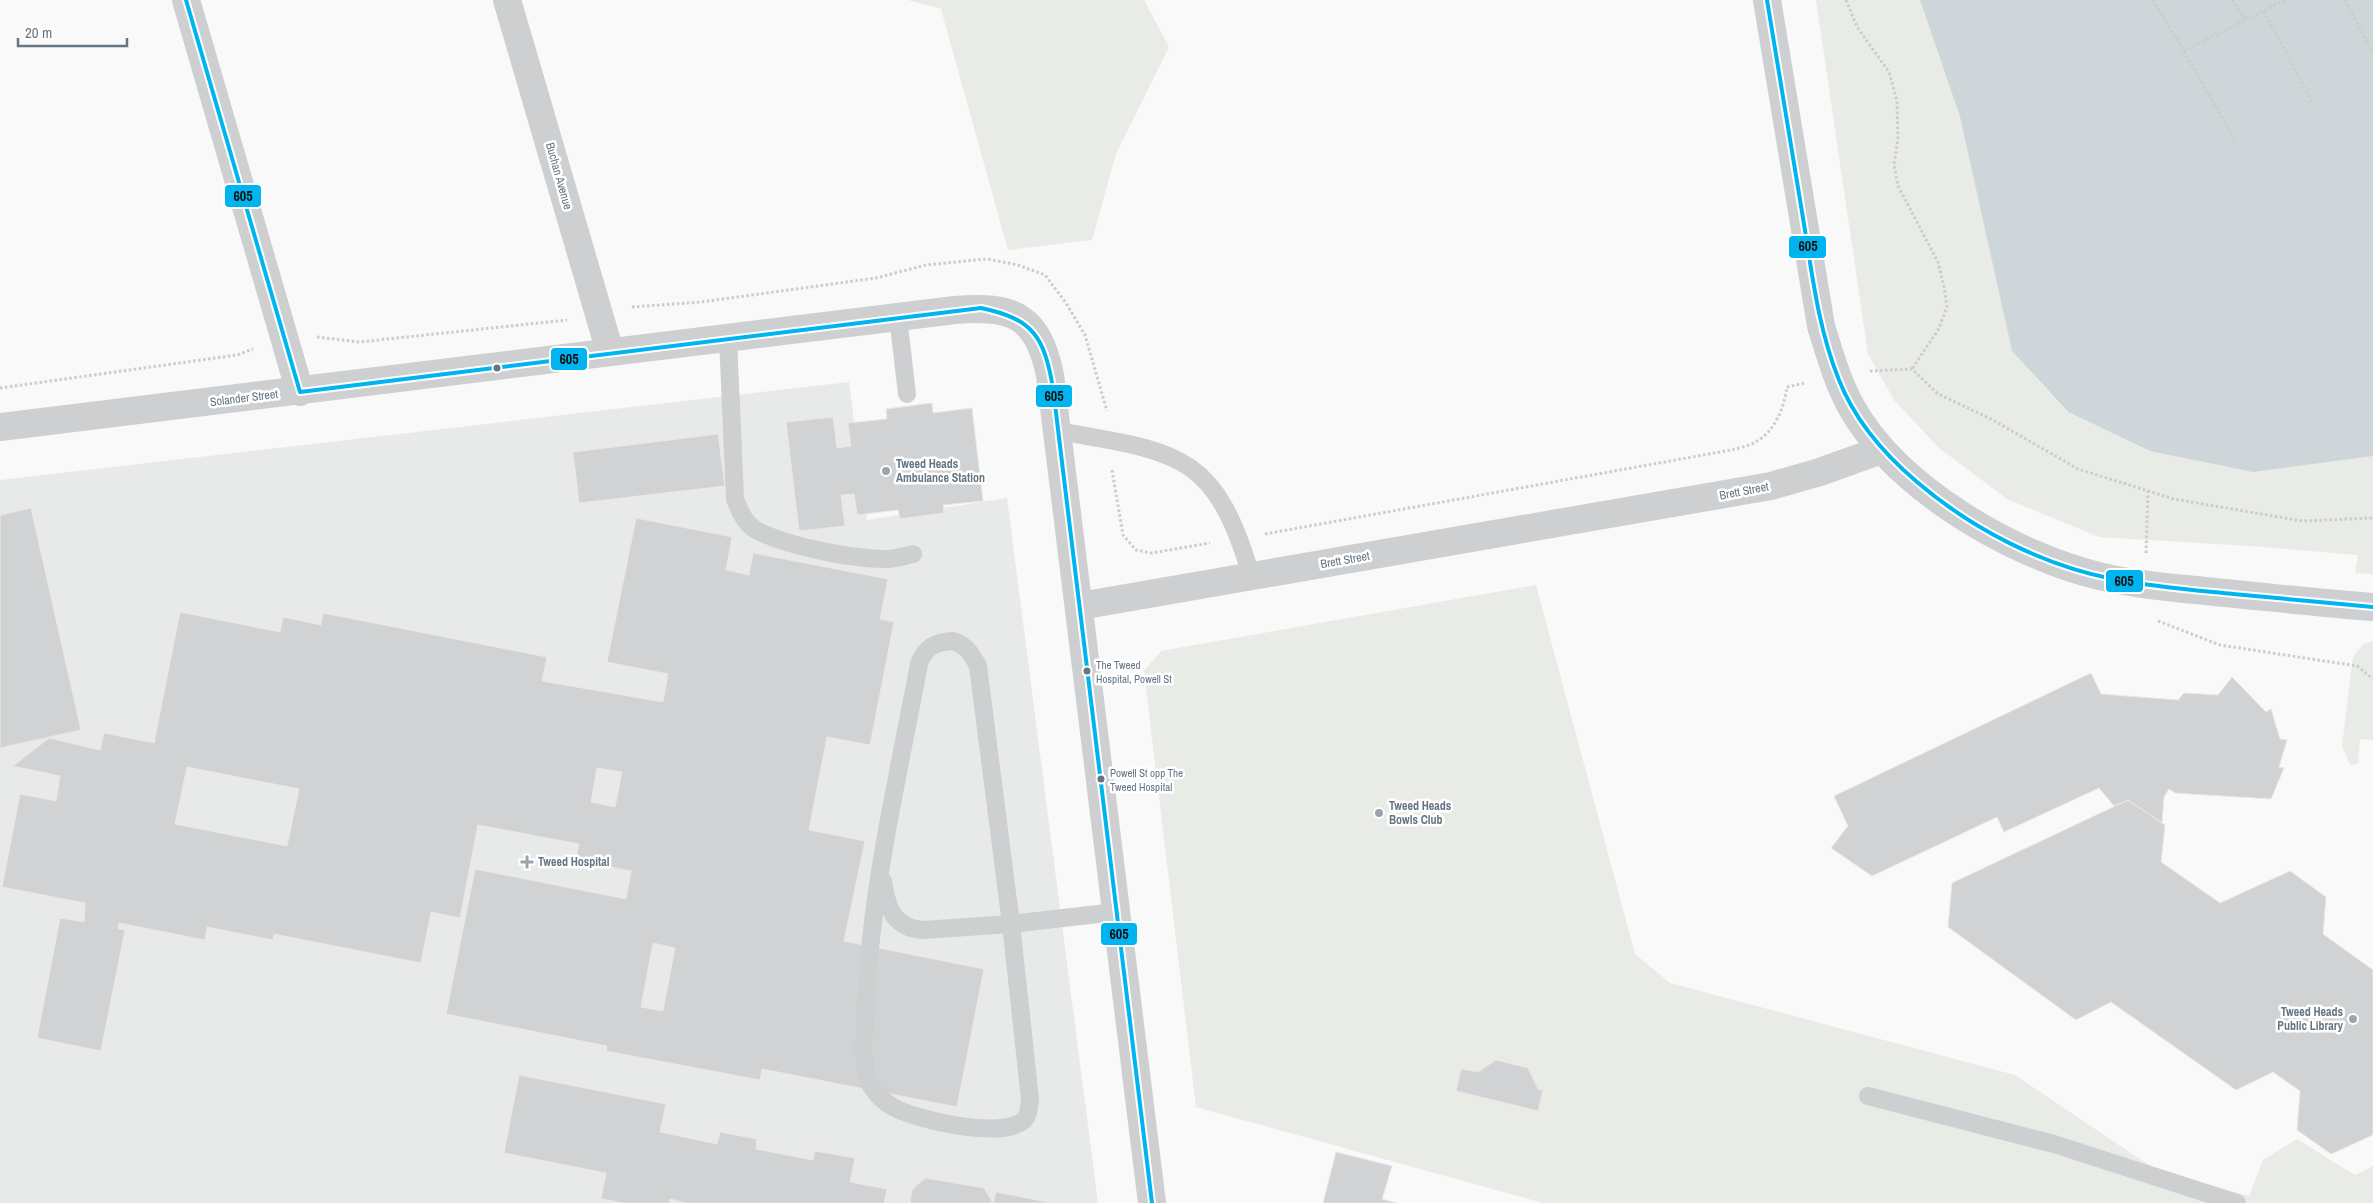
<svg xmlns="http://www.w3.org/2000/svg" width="2373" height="1203" font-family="'Archivo Narrow',sans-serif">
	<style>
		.built { fill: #e8e9e9 }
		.green { fill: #e8ebe6 }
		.water { fill: #ced6d9 }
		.building { fill: #d0d2d3; stroke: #e8e8e8; fill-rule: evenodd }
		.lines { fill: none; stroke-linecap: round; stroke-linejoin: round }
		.path { stroke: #cbcccd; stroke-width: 3; stroke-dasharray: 2.5 2.5; stroke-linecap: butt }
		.lane { stroke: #cecfd0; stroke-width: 18 }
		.street { stroke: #cecfd0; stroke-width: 28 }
		.bus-1-casing { stroke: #fff; stroke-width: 8 }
		.bus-1 { stroke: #00b5ef; stroke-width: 4 }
		.bus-dot { fill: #657683; stroke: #fff; stroke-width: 2 }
		.poi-dot { fill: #99a4ac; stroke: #fff; stroke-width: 2 }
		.labels { text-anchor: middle; stroke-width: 5; stroke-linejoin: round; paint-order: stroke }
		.bus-label { font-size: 11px; fill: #657683; stroke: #fff; text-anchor: start }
		.street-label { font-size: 12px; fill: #657683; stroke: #fff }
		.poi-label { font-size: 12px; font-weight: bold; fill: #657683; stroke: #fff; text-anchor: start }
		.line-badge { stroke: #fff; stroke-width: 2 }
		.pale-badge-label { font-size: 14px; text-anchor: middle; font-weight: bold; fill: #111 }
	</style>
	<rect width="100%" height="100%" fill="#f9f9f9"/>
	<path class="built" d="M849,382L867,520L1007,498L1098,1203H0V480Z"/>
	<path class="green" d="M908,0H1144L1169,47L1116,154L1092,240L1008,250L941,9Z
		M1816,0H1920L1960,117L2012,351L2067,412L2150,451L2373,455V574L2355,573L2358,555L2249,546L2099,537L2007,499L1939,448L1894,400L1868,354Z
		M1536,585L1635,954L1670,983L2015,1075L2156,1170L2249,1196L2263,1160L2297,1139L2355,1175L2373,1166V1203H1543L1196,1107L1144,671L1161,651Z
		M2373,641V740L2360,739L2358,764L2350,765L2342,746L2353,657L2363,644Z"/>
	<path class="water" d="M1920,0H2373V456L2253,472L2150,451L2068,412L2012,351L1960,117Z"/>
	<path class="building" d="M932,403L933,413L972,408L983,501L943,505L944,513L900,519L898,510L857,515L854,494L841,495L845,526L799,531L786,422L833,417L837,448L851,446L848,423L887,419L886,409Z
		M718,434L725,486L579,503L573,452Z
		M31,508L81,730L0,748V515Z
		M636,518L732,537L726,570L749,575L753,553L888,579L880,619L894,622L870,745L827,737L809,830L865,841L844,941L984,969L957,1107L762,1069L760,1080L606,1051L607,1046L446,1014L475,869L626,899L631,871L576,860L579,844L478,825L460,918L431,912L421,963L274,934L273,940L207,927L205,940L119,923L118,929L125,930L101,1051L37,1038L60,918L84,922L85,903L2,887L20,794L56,801L60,776L13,766L49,738L100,750L104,733L154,743L180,612L280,632L283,617L321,625L323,613L547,657L542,681L663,702L668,674L607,662ZM187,767L299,789L287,846L175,824ZM597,768L622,772L615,807L591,802ZM653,943L675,948L663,1011L641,1007Z
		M2091,673L2101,694L2178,700L2184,693L2218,695L2232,677L2266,712L2271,709L2280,739L2287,740L2279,767L2284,768L2271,799L2175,793L2169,789L2164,797L2162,823L2128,800L2114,806L2099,788L2004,832L1997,817L1872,876L1831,848L1848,826L1834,796Z
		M2128,800L2165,825L2161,862L2220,903L2290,871L2326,897L2323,934L2373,970V1135L2331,1154L2297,1130L2300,1091L2273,1072L2236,1090L2111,1002L2076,1020L1948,927L1952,883Z
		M1496,1060L1528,1068L1538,1089L1543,1090L1538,1111L1456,1091L1461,1069L1478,1072Z
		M519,1075L666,1104L660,1132L717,1144L720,1132L757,1139L756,1149L813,1160L815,1151L855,1158L850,1182L887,1189L884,1203H686L670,1199L669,1203H624L601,1199L606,1173L504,1153Z
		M1336,1152L1392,1166L1382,1199L1397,1203H1323Z
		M925,1178L984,1188L993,1203H910L912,1190Z
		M996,1192L1053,1203H993Z"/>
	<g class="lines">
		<path class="path" d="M1846,0L1857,27L1889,72L1897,101L1898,139L1894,164L1898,186L1938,262L1944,287L1947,307L1938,330L1912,369
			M2153,0L2184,51L2285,0
			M2232,0L2246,20
			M2345,0L2373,54
			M2264,11L2312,102
			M2184,51L2236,142
			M632,307L701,302L876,278L926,265L987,259L1018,265L1045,275L1066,303L1085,335L1107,411
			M317,337L359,342L567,320
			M1870,371L1912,369L1938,394L1991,419L2078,469L2174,499L2302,521L2373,518
			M0,388L237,355L253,349
			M1112,470L1123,535L1136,550L1152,553L1210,543
			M1265,534L1731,450C1739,448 1750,446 1757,441C1776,430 1784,407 1787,387L1805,383
			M2146,553L2148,491
			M2158,621L2220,645L2357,666L2373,679"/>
		<path class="lane" d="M898,317L907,394
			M728,338L735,499C740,511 744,523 756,530C787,546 847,558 882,559C892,560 903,556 913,554
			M1058,431C1176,452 1215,451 1251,576
			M953,641C967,646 971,653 978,666L1011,924L1030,1099C1029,1107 1029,1115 1024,1120C1003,1140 916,1120 893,1107C881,1100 871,1089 867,1076C861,1054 865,1029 866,1008C870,892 898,778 919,664C925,647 935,642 953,641Z
			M883,881C887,907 893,928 923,930L1011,924L1116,912
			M1868,1096L2054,1144L2237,1203"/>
		<path class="street" d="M186,0L300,392
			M507,0L610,352
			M1767,0L1821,326C1830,355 1838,384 1853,410C1899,489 2012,555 2099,576C2136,585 2177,588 2215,592C2268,597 2320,603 2373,607
			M0,427L955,310C1013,305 1038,316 1050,375L1152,1203
			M1080,606L1771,486L1820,472L1881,450"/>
		<defs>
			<path id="bus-1" d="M186,0L300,392
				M1767,0C1779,73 1791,145 1803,218C1812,273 1818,328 1839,380C1855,421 1884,454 1917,482C1972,529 2042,565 2113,579C2153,587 2193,590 2233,594C2280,598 2326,603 2373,607
				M300,392L981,308C1033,319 1044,336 1053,388L1152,1203"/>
		</defs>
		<use href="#bus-1" class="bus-1-casing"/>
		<use href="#bus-1" class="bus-1"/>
	</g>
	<g class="bus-dot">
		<circle cx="497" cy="368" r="4.5"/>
		<circle cx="1087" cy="671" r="4.5"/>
		<circle cx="1101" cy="779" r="4.5"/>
	</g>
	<g class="poi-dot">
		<circle cx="886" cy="471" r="5"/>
		<circle cx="1379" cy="813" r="5"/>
		<path d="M524.5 854.5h5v5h5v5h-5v5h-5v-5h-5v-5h5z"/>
		<circle cx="2353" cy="1019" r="5"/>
	</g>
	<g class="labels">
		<g class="bus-label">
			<text x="1096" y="669">The Tweed<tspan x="1096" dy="14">Hospital, Powell St</tspan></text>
			<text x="1110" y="777">Powell St opp The<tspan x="1110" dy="14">Tweed Hospital</tspan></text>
		</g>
		<g class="street-label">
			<text transform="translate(559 176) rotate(74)" y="4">Buchan Avenue</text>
			<text transform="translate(244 398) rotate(-7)" y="4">Solander Street</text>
			<text transform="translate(1744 491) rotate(-11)" y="4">Brett Street</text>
			<text transform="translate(1345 560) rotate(-10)" y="4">Brett Street</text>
		</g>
		<g class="poi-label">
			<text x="896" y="468">Tweed Heads<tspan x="896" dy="14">Ambulance Station</tspan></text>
			<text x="1389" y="810">Tweed Heads<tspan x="1389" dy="14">Bowls Club</tspan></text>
			<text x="538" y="866">Tweed Hospital</text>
			<text x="2343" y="1016" text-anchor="end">Tweed Heads<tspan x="2343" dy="14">Public Library</tspan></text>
		</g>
	</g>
	<g class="line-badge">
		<rect x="224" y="184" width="38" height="24" rx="5" fill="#00b5ef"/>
		<rect x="1788" y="235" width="39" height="24" rx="5" fill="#00b5ef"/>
		<rect x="550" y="347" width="38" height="24" rx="5" fill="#00b5ef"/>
		<rect x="1035" y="384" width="38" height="24" rx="5" fill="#00b5ef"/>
		<rect x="2105" y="569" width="39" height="24" rx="5" fill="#00b5ef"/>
		<rect x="1100" y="922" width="38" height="24" rx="5" fill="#00b5ef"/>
	</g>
	<g class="pale-badge-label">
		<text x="243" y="201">605</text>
		<text x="1808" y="251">605</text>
		<text x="569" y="364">605</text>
		<text x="1054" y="401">605</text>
		<text x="2124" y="586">605</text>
		<text x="1119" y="939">605</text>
	</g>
	<path d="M18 38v8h109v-8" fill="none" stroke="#657683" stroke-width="2.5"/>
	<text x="25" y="38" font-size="15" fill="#657683" stroke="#ffffff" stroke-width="4" paint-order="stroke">20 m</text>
</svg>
